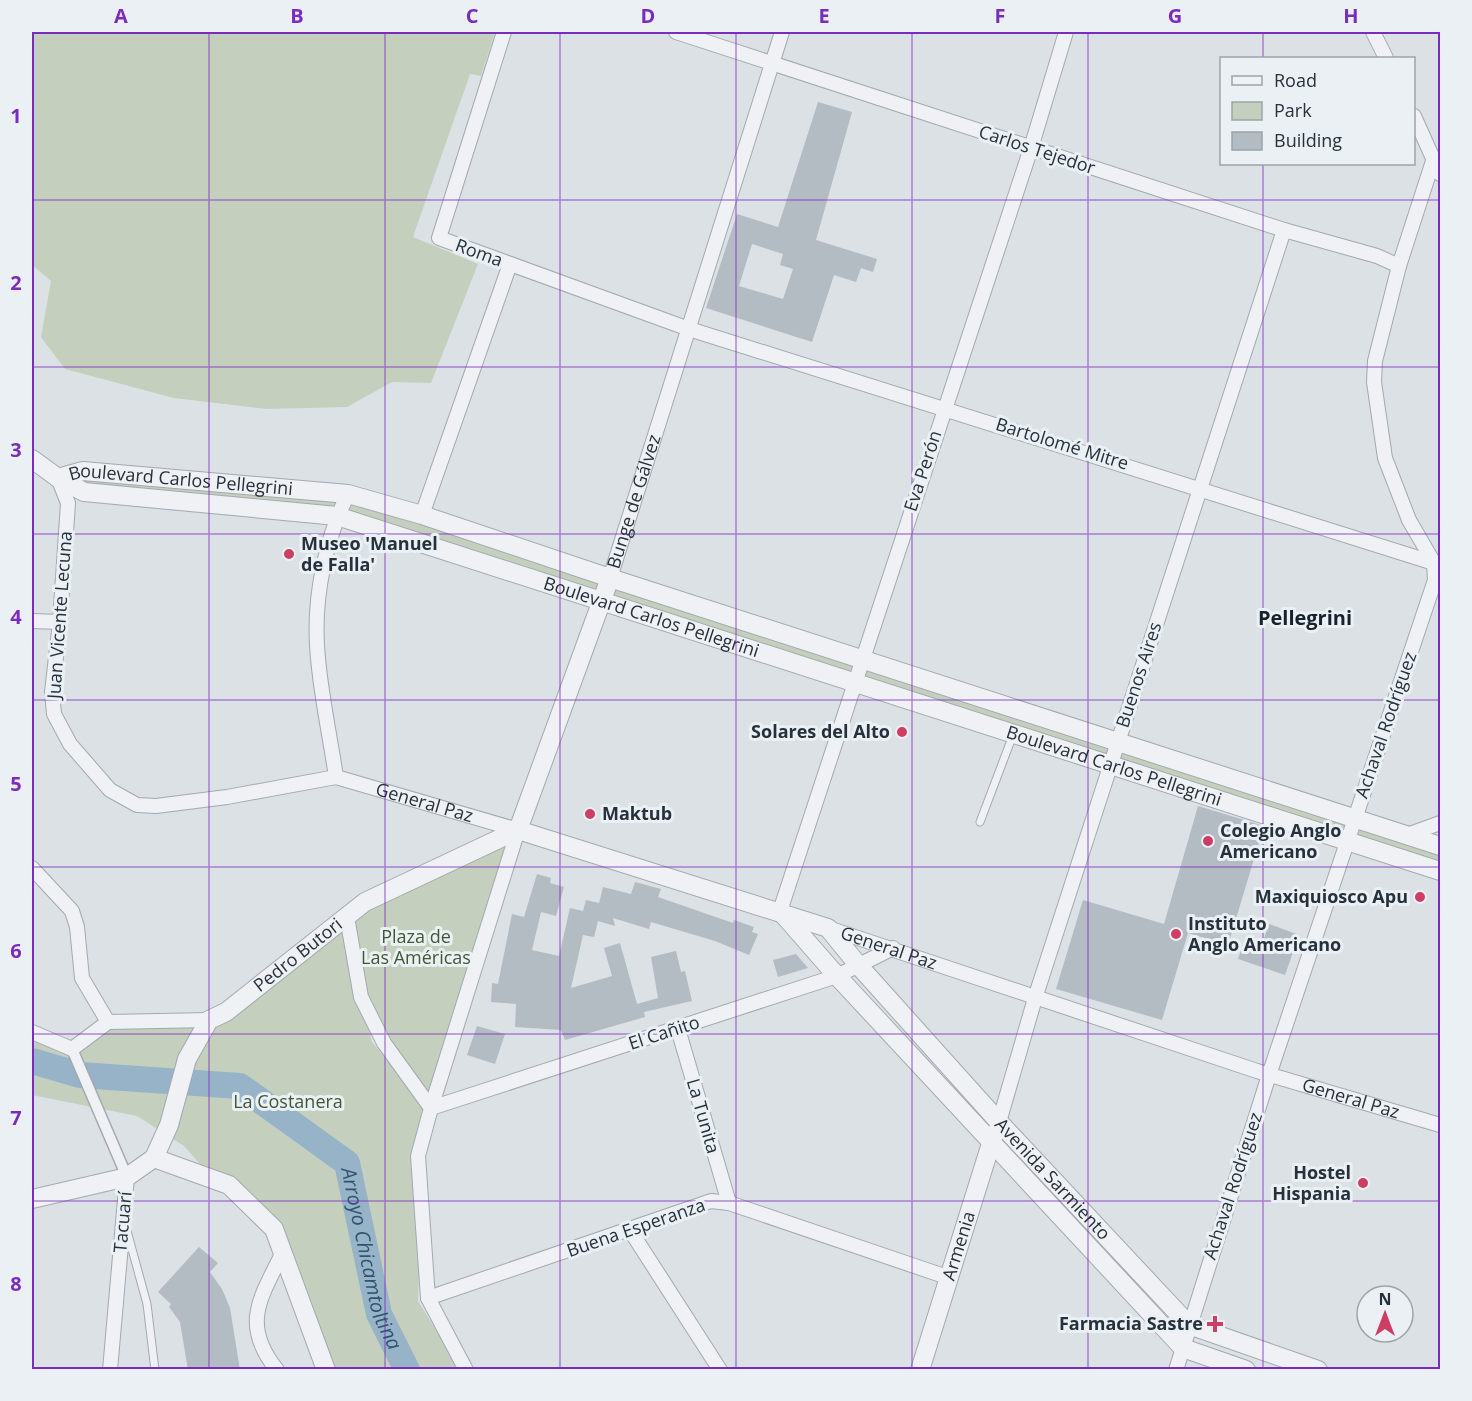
<svg xmlns="http://www.w3.org/2000/svg" width="1472" height="1401" font-family="'Open Sans',sans-serif">
	<style>
		.green { fill: #c4d0bd }
		.lines { fill: none; stroke-linecap: round; stroke-linejoin: round }
		.river { stroke: #96b3c7; stroke-width: 26 }
		.building { fill: #b3bbc3; fill-rule: evenodd }
		.service-casing { stroke: #a2a9b0; stroke-width: 9 }
		.pedestrian-casing { stroke: #a2a9b0; stroke-width: 13 }
		.minor-casing { stroke: #a2a9b0; stroke-width: 16 }
		.tertiary-casing { stroke: #a2a9b0; stroke-width: 20 }
		.service { stroke: #eff1f5; stroke-width: 7 }
		.pedestrian { stroke: #eff1f5; stroke-width: 10 }
		.minor { stroke: #eff1f5; stroke-width: 14 }
		.tertiary { stroke: #eff1f5; stroke-width: 18 }
		.grid { fill: none; stroke: #7b2cbf; stroke-width: 1.5; stroke-opacity: 0.55 }
		.poi-dot { fill: #ce3e64; stroke: #ebf0f4; stroke-width: 2 }
		.labels { text-anchor: middle; stroke-width: 6; stroke-linejoin: round; paint-order: stroke }
		.street-label { font-size: 18px; fill: #26313c; stroke: #ebf0f4 }
		.poi-label { font-size: 18px; font-weight: bold; fill: #26313c; stroke: #ebf0f4; text-anchor: start }
		.park-label { font-size: 18px; fill: #3e5833; stroke: #ebf0f4 }
		.neighbourhood-label { font-size: 20px; font-weight: bold; fill: #18222d; stroke: #ebf0f4 }
		.water-label { font-size: 20px; font-style: italic; fill: #305470; stroke: #ebf0f4 }
		.neatline { fill: none; stroke: #7b2cbf; stroke-width: 2 }
		.grid-label { font-size: 20px; text-anchor: middle; font-weight: bold; fill: #7b2cbf }
	</style>
	<rect width="100%" height="100%" fill="#dce1e6"/>
	<path class="green" d="M32,32H495L481,76L470,74L413,237L478,264L431,383L392,382L347,407L267,409L174,398L65,369L41,337L51,281L32,265Z
		M58,478L348,494L1118,741L1110,765L337,516L85,492Z
		M1120,742L1349,816L1342,835L1111,765Z
		M1360,825L1440,851V868L1354,840Z
		M518,830L431,1108L360,998L372,1042L425,1108L418,1301L460,1369H328L271,1220L199,1163L184,1146L137,1116L32,1095V1032L72,1049L108,1024H218L347,917Z"/>
	<g class="lines">
		<path class="river" id="s1" d="M32,1061L80,1075L240,1086L347,1163L379,1314L407,1370"/>
	</g>
	<path class="building" d="M818,102L852,112L816,240L877,259L873,272L861,268L856,282L834,275L812,342L706,308L737,214L778,227ZM752,244L783,254L780,265L793,269L783,299L739,286Z
		M1198,806L1264,826L1228,945L1188,933L1162,1020L1056,989L1083,900L1164,924Z
		M537,874L551,878L550,883L564,887L556,916L541,912L532,950L559,956L570,908L583,911L586,900L599,903L603,887L631,894L635,882L661,889L658,897L733,923L734,920L754,927L752,932L758,934L749,955L715,941L651,922L649,929L613,918L615,926L598,921L594,937L583,935L571,988L612,976L604,948L620,943L637,1004L658,998L651,957L676,951L681,972L685,971L692,1001L644,1012L645,1017L565,1040L561,1030L515,1027L516,1004L491,1002L492,983L498,984L512,914L524,917Z
		M1269,924L1299,935L1285,975L1238,959L1244,941L1261,947Z
		M796,954L808,968L778,977L773,960Z
		M477,1026L505,1034L495,1064L467,1055Z
		M199,1247L218,1263L210,1272L222,1289L230,1308L240,1370H188L180,1322L169,1307L171,1304L158,1292Z"/>
	<g class="lines">
		<defs>
			<path id="service" d="M980,822L1013,735
				M127,1231L147,1304L155,1370"/>
			<path id="pedestrian" d="M72,1049L127,1177"/>
			<g id="minor">
				<path d="M504,32L439,238L689,329L1434,563"/>
				<path d="M676,32L1284,230L1377,256L1399,266"/>
				<path d="M1373,32L1386,58"/>
				<path d="M1414,116L1440,174"/>
				<path id="s2" d="M58,478L68,503L60,622L52,692L54,714L70,744L110,790L137,805L156,806L227,797L336,777L518,830L431,1108"/>
				<path d="M422,515L510,264"/>
				<path id="s3" d="M610,578L782,32"/>
				<path d="M32,621L60,622"/>
				<path d="M336,777C330,735 319,687 317,645C314,595 326,538 348,494"/>
				<path d="M1407,835L1440,823"/>
				<path d="M32,868L72,911L77,927L82,978L108,1022"/>
				<path d="M780,911L1031,148L1066,32"/>
				<path d="M347,917L361,997L384,1043L431,1108L418,1156L428,1298L466,1370"/>
				<path id="s4" d="M828,928L1257,1071L1440,1125"/>
				<path d="M678,1029L729,1203"/>
				<path d="M32,1032L72,1049L108,1022L209,1020"/>
				<path d="M431,1108L837,976L893,948"/>
				<path d="M999,1122L1036,995L1284,230"/>
				<path d="M630,1230L720,1370"/>
				<path d="M428,1298L711,1201L729,1203L947,1277"/>
				<path d="M110,1370L127,1177"/>
				<path d="M277,1370C240,1324 261,1297 283,1252"/>
				<path d="M1176,1370L1269,1075L1435,580L1434,563L1409,520L1385,458L1374,382L1375,361L1399,266L1434,158"/>
			</g>
			<g id="tertiary">
				<path id="s5" d="M32,459L58,478L84,492L337,516L1440,871"/>
				<path id="s6" d="M58,478L83,471L348,494L422,515L610,578L1440,846"/>
				<path id="s7" d="M518,830L828,928L859,966L999,1122L1189,1325L1318,1370"/>
				<path d="M518,830L610,578"/>
				<path d="M781,912L837,976L1183,1348L1246,1370"/>
				<path id="s8" d="M154,1158L169,1125L187,1059L209,1020L226,1012L365,902L518,830"/>
				<path d="M154,1158L229,1185L274,1229L326,1370"/>
				<path d="M32,1199L127,1177L154,1158"/>
				<path id="s9" d="M920,1370L994,1134"/>
			</g>
		</defs>
		<use href="#service" class="service-casing"/>
		<use href="#pedestrian" class="pedestrian-casing"/>
		<use href="#minor" class="minor-casing"/>
		<use href="#tertiary" class="tertiary-casing"/>
		<use href="#service" class="service"/>
		<use href="#pedestrian" class="pedestrian"/>
		<use href="#minor" class="minor"/>
		<use href="#tertiary" class="tertiary"/>
	</g>
	<path class="grid" d="M209,32V1370M385,32V1370M560,32V1370M736,32V1370M912,32V1370M1088,32V1370M1263,32V58M1263,164V1370M32,200H1440M32,367H1440M32,534H1440M32,700H1440M32,867H1440M32,1034H1440M32,1201H1440"/>
	<g class="poi-dot">
		<circle cx="289" cy="554" r="6"/>
		<circle cx="902" cy="732" r="6"/>
		<circle cx="590" cy="814" r="6"/>
		<circle cx="1208" cy="841" r="6"/>
		<circle cx="1420" cy="897" r="6"/>
		<circle cx="1176" cy="934" r="6"/>
		<circle cx="1363" cy="1183" r="6"/>
		<path d="M1212 1315h6v6h6v6h-6v6h-6v-6h-6v-6h6z"/>
	</g>
	<g class="labels">
		<g class="street-label">
			<text transform="translate(1037 150) rotate(18)" y="6">Carlos Tejedor</text>
			<text transform="translate(479 253) rotate(20)" y="6">Roma</text>
			<text transform="translate(1062 444) rotate(17)" y="6">Bartolomé Mitre</text>
			<text transform="translate(923 471) rotate(-72)" y="6">Eva Perón</text>
			<text dy="6" stroke="none"><textPath href="#s6" startOffset="124">Boulevard Carlos Pellegrini</textPath></text>
			<text dy="6" stroke="none"><textPath href="#s3" startOffset="80">Bunge de Gálvez</textPath></text>
			<text transform="translate(60 615) rotate(-86)" y="6">Juan Vicente Lecuna</text>
			<text dy="6" stroke="none"><textPath href="#s5" startOffset="646">Boulevard Carlos Pellegrini</textPath></text>
			<text transform="translate(1139 675) rotate(-72)" y="6">Buenos Aires</text>
			<text transform="translate(1386 725) rotate(-71)" y="6">Achaval Rodríguez</text>
			<text dy="6" stroke="none"><textPath href="#s5" startOffset="1132">Boulevard Carlos Pellegrini</textPath></text>
			<text dy="6" stroke="none"><textPath href="#s2" startOffset="658">General Paz</textPath></text>
			<text dy="6" stroke="none"><textPath href="#s4" startOffset="64">General Paz</textPath></text>
			<text dy="6" stroke="none"><textPath href="#s8" startOffset="260">Pedro Butori</textPath></text>
			<text transform="translate(664 1033) rotate(-18)" y="6">El Cañito</text>
			<text dy="6" stroke="none"><textPath href="#s4" startOffset="550">General Paz</textPath></text>
			<text transform="translate(703 1116) rotate(74)" y="6">La Tunita</text>
			<text dy="6" stroke="none"><textPath href="#s7" startOffset="662">Avenida Sarmiento</textPath></text>
			<text transform="translate(1233 1186) rotate(-72)" y="6">Achaval Rodríguez</text>
			<text transform="translate(123 1222) rotate(-85)" y="6">Tacuarí</text>
			<text transform="translate(636 1228) rotate(-19)" y="6">Buena Esperanza</text>
			<text dy="6" stroke="none"><textPath href="#s9" startOffset="130">Armenia</textPath></text>
		</g>
		<g class="poi-label">
			<text x="301" y="550">Museo 'Manuel<tspan x="301" dy="21">de Falla'</tspan></text>
			<text x="890" y="738" text-anchor="end">Solares del Alto</text>
			<text x="602" y="820">Maktub</text>
			<text x="1220" y="837">Colegio Anglo<tspan x="1220" dy="21">Americano</tspan></text>
			<text x="1408" y="903" text-anchor="end">Maxiquiosco Apu</text>
			<text x="1188" y="930">Instituto<tspan x="1188" dy="21">Anglo Americano</tspan></text>
			<text x="1351" y="1179" text-anchor="end">Hostel<tspan x="1351" dy="21">Hispania</tspan></text>
			<text x="1203" y="1330" text-anchor="end">Farmacia Sastre</text>
		</g>
		<g class="park-label">
			<text x="416" y="943">Plaza de<tspan x="416" dy="21">Las Américas</tspan></text>
			<text x="288" y="1108">La Costanera</text>
		</g>
		<g class="neighbourhood-label">
			<text x="1305" y="625">Pellegrini</text>
		</g>
		<g class="water-label">
			<text dy="7" stroke="none"><textPath href="#s1" startOffset="441">Arroyo Chicamtoltina</textPath></text>
		</g>
	</g>
	<rect width="1472" height="1401" fill="none" stroke="#ebf0f4" stroke-width="66"/>
	<rect x="1220" y="57" width="195" height="108" fill="#ebf0f4" stroke="#9ca4aa" stroke-width="1.5"/>
	<rect x="1232" y="76" width="30" height="9" fill="#eff1f5" stroke="#9ca4aa" stroke-width="1.5"/>
	<text x="1274" y="87" font-size="18" fill="#26313c">Road</text>
	<rect x="1232" y="102" width="30" height="18" fill="#c4d0bd" stroke="#9ca4aa" stroke-width="1.5"/>
	<text x="1274" y="117" font-size="18" fill="#26313c">Park</text>
	<rect x="1232" y="132" width="30" height="18" fill="#b3bbc3" stroke="#9ca4aa" stroke-width="1.5"/>
	<text x="1274" y="147" font-size="18" fill="#26313c">Building</text>
	<g transform="translate(1385 1314)"><circle r="28" fill="#ebf0f4" stroke="#9ca4aa" stroke-width="1.5"/>
	<path d="M0-4.5L10 22L0 15L-10 22Z" fill="#ce3e64"/>
	<text y="-9" font-size="16" font-weight="bold" text-anchor="middle" fill="#26313c">N</text>
	</g>
	<rect x="33" y="33" width="1406" height="1335" class="neatline"/>
	<g class="grid-label">
		<text x="121" y="23">A</text>
		<text x="297" y="23">B</text>
		<text x="472" y="23">C</text>
		<text x="648" y="23">D</text>
		<text x="824" y="23">E</text>
		<text x="1000" y="23">F</text>
		<text x="1175" y="23">G</text>
		<text x="1351" y="23">H</text>
		<text x="16" y="123">1</text>
		<text x="16" y="290">2</text>
		<text x="16" y="457">3</text>
		<text x="16" y="624">4</text>
		<text x="16" y="791">5</text>
		<text x="16" y="958">6</text>
		<text x="16" y="1125">7</text>
		<text x="16" y="1291">8</text>
	</g>
</svg>
